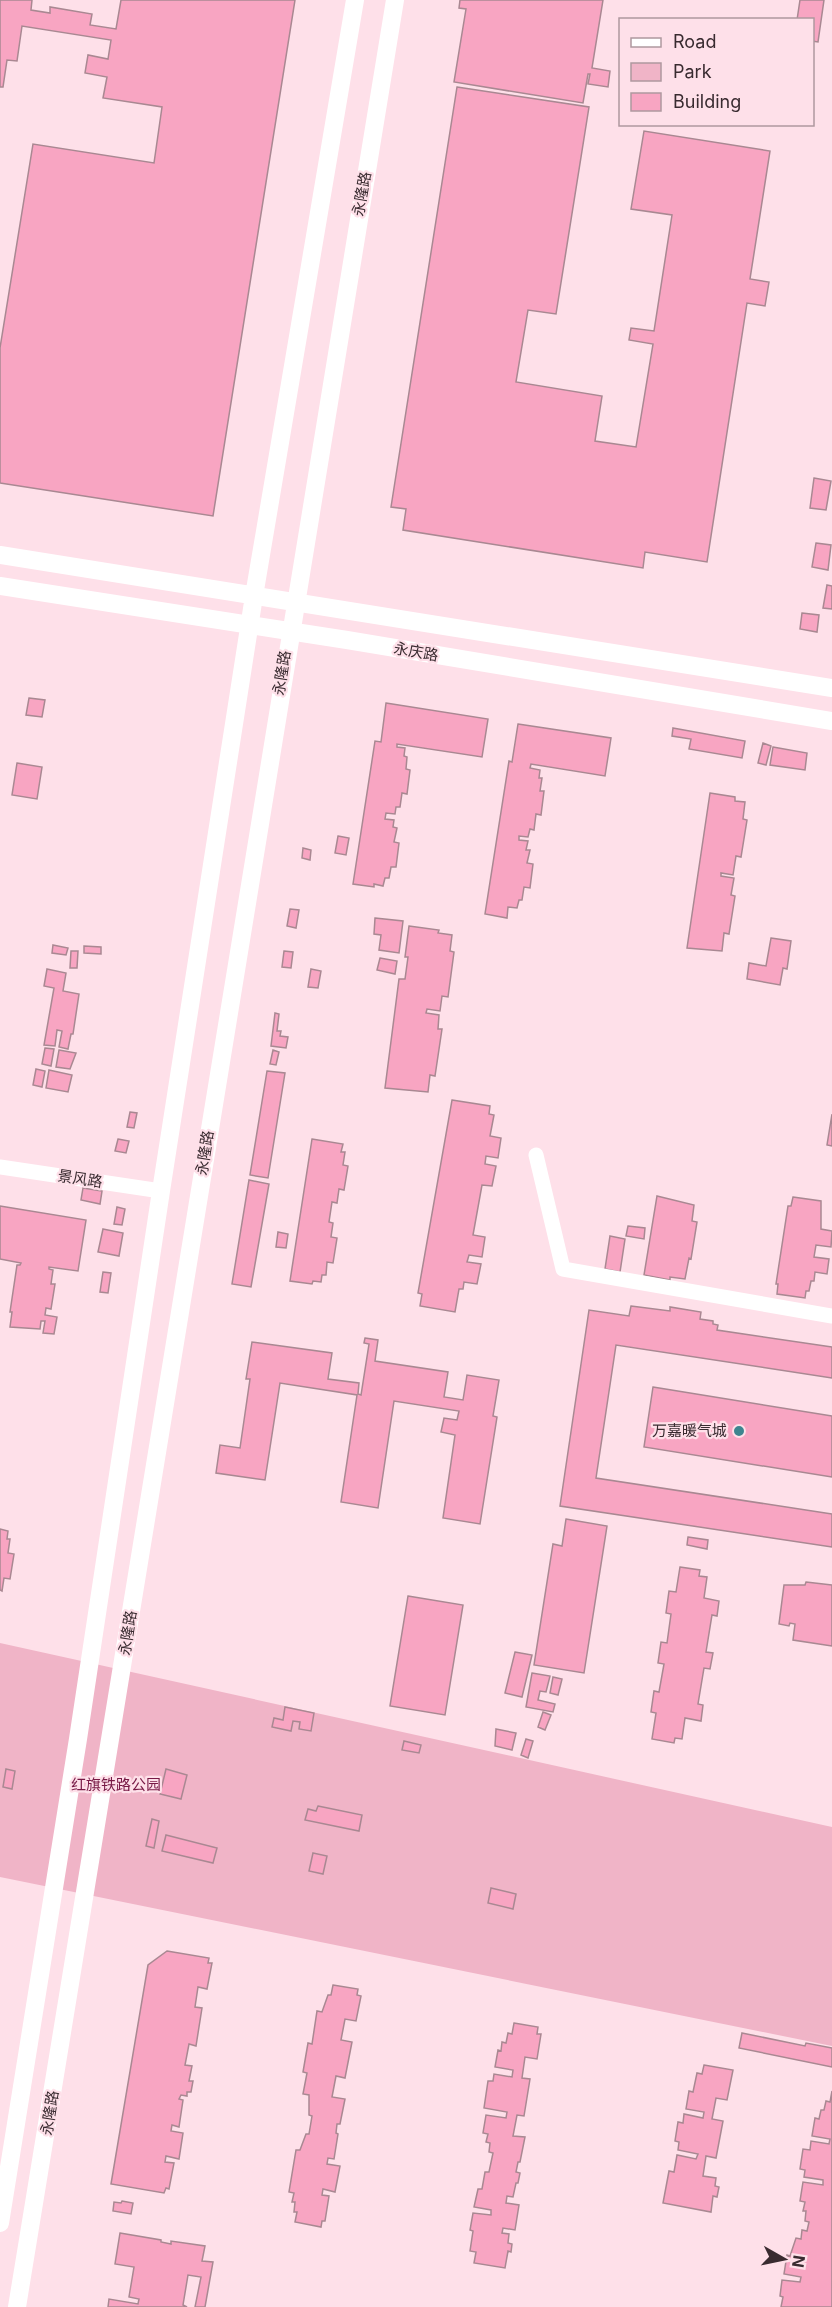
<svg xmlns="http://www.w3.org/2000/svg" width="832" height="2307" font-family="Inter,'Noto Sans SC',sans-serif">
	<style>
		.green { fill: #f0b4c7 }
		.building { fill: #f8a5c2; stroke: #a98892; stroke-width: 1.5 }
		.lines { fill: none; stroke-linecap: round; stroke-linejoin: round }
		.minor { stroke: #fff; stroke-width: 15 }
		.tertiary { stroke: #fff; stroke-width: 18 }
		.poi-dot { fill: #3e858f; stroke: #fee0e9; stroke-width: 2 }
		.labels { text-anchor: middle; stroke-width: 4.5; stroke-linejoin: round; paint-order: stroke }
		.street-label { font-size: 15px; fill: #392b30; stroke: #fee0e9 }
		.poi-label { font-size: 15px; fill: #392b30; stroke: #fee0e9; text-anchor: end }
		.park-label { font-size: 15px; fill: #781a46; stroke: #fee0e9 }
	</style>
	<rect width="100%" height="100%" fill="#fee0e9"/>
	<path class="green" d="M0,1643L832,1827V2046L0,1877Z"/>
	<path class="building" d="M0,0H32L31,10L50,13V7L92,14L90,25L116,29L121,0H295L213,516L0,483V348L33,144L154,163L162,107L103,98L107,77L85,73L88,55L108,59L111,40L22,26L17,61L7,60L3,87H0Z
		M460,0H603L592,68L610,71L608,87L588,84L590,74H588L583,103L454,82L466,9L459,8Z
		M800,0H824L818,42L812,41V20H797Z
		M457,87L589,107L556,314L528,310L516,382L602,396L595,441L636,447L653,344L629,340L631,328L654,331L672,215L631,209L644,131L770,151L750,279L769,282L765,306L747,303L707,562L645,552L643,568L403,530L406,509L391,507Z
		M814,478L831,481L826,510L810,508Z
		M816,543L831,545L828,570L812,567Z
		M827,585L832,586V609L823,608Z
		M802,613L819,615L817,632L800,629Z
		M29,698L45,700L42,717L26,715Z
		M386,703L488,719L482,757L397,744V747L405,748L404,756L407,757L406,769L410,770L407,794L402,793L400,807H396L395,814L386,813L385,819L394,820L393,827L397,828L394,842L399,843L396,867H391L389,878H385L383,886L374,884V887L353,884L375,741L381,742Z
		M518,724L611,738L605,776L531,764L530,768L540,770L539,778H542L540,791H544L541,815L536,814L534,830L530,829L528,837L519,836V840L528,841L526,850H530L527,863L533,864L530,888L524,887L522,900H519L517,908L508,907L507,918L485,914L509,761L512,762Z
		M673,728L745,741L742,758L689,749L691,739L672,736Z
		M763,743L771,746L766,765L758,763Z
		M773,747L807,753L805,770L770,765Z
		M17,763L42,767L37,799L12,795Z
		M710,793L735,797V801L745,802L743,819L747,820L741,857L736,856L733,875L721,873V876L734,878L731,895L735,896L729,934L724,933L722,951L687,948Z
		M338,836L349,838L346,855L335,853Z
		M303,848L311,850L310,860L302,858Z
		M290,909L299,910L296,928L287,926Z
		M375,918L403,921L399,953L379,950L381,935L374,934Z
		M409,926L439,930L438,933L452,935L450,951L454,952L448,997L442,996L440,1011L427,1009L426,1013L439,1015L438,1029H442L435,1076L430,1075L428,1092L385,1088L399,979H405L408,957H405Z
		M771,938L791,941L787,969L783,968L780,985L747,979L749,963L766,966Z
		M53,945L68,948L66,955L52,953Z
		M84,946L101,947V954L84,953Z
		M71,951H78L77,968H70Z
		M284,951L293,952L291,968L282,967Z
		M380,958L397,961L395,974L377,970Z
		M47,969L66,973L63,991L79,994L73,1034H71L68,1049L59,1047L62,1031L57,1030L55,1046L44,1045L54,988L44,986Z
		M311,969L321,971L318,988L308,987Z
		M275,1013L279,1014L277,1031H281L280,1036L288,1037L286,1048L271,1046Z
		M45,1048L54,1049L51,1066L42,1064Z
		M59,1050L76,1053L70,1069L56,1067Z
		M273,1050L279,1052L276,1065L270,1064Z
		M36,1069L45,1071L42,1087L33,1085Z
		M49,1070L72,1075L68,1092L46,1088Z
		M267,1071L285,1073L268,1178L250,1175Z
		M452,1100L490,1106L489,1114L494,1115L490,1136L501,1138L498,1158L486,1156L485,1164L496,1166L492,1186L482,1185L473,1235L485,1237L482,1257L469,1255L467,1262L481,1264L477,1284L464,1282L463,1289H459L455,1312L420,1306L422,1294L418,1293Z
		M130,1112L137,1113L134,1128L127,1127Z
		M832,1114V1146L827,1145Z
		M118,1139L129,1141L126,1153L115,1151Z
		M312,1139L343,1144L341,1152H345L343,1165L348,1166L344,1190L339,1189L337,1203L332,1202L329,1222L333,1223L331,1237L337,1238L333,1263L327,1262L326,1275H322L321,1282L313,1281L312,1284L290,1281Z
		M249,1180L269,1184L251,1287L232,1284Z
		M83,1188L102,1191L100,1204L81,1200Z
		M657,1196L694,1205L692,1221L697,1222L691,1259L689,1258L685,1279L670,1277V1280L644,1275Z
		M793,1197L821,1201V1229L832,1231L831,1247L816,1245L814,1257L829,1259L827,1274L815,1272L814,1281H811L809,1291H806L805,1298L777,1294L778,1284H776L788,1206H791Z
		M0,1206L86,1220L78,1271L49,1267V1269L53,1270L51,1284H55L51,1309L46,1308L45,1315L57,1317L54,1334L43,1333L45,1321H41L40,1329L10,1327L12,1312H10L17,1265H20L21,1263L0,1259Z
		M117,1207L125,1209L122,1225L114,1224Z
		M628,1226L645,1228L644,1239L626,1236Z
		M103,1229L123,1233L119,1256L98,1252Z
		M278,1232L288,1234L286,1248L276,1247Z
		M610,1236L625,1239L620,1272L605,1269Z
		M103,1272L111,1273L108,1293L100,1292Z
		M631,1306L670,1311V1307L701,1312L700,1319L713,1321V1324L718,1325L717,1330L832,1347V1378L616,1345L596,1478L832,1514V1547L560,1506L589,1310L629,1316Z
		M365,1338L378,1340L375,1361L448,1372L444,1397L463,1400L467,1375L499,1380L493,1416L497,1417L480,1524L443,1518L455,1435L441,1432L444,1418L457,1420L459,1411L394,1401L378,1508L341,1502L357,1395L280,1383L265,1480L216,1473L220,1445L240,1448L250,1379H246L252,1342L332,1353L328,1379L359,1383L358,1394L361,1395L369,1344L364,1343Z
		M653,1387L832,1416V1477L644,1447Z
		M566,1519L607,1526L584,1673L534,1665L553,1544L562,1546Z
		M0,1529L8,1531L7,1539H10L8,1553L14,1554L10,1579L4,1578L2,1591L0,1590Z
		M688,1537L708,1540L707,1549L687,1545Z
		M680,1567L700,1570L699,1576L707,1577L704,1598L719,1601L717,1616L712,1615L706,1652L713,1653L710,1669L704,1668L698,1704L703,1705L701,1721L685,1718L682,1739L675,1738L674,1743L652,1739L656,1713L651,1712L654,1691L659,1692L664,1664L658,1663L661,1642L667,1643L671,1614L666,1613L669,1591L676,1592Z
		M806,1582L832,1585V1646L793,1640L795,1624L790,1623L789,1626L779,1624L784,1585H805Z
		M408,1596L463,1605L445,1715L390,1706Z
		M515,1652L532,1655L522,1697L505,1693Z
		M532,1673L550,1676L546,1692L540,1691L538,1700L555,1704L553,1712L526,1707Z
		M553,1677L562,1679L558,1695L550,1693Z
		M285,1707L314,1713L311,1731L299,1729L300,1722L293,1721L291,1731L272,1727L274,1718L283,1720Z
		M543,1712L551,1715L545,1730L538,1727Z
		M496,1729L516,1733L512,1750L495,1746Z
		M526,1739L533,1741L528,1758L521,1755Z
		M404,1741L421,1745L419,1753L402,1750Z
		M6,1769L15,1771L12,1789L3,1787Z
		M166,1769L187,1775L181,1799L160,1794Z
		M318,1806L362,1815L359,1831L305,1820L308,1809L316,1811Z
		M152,1819L159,1821L154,1848L146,1846Z
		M166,1835L217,1848L213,1863L162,1851Z
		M313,1853L327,1856L323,1874L309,1871Z
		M491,1888L516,1894L513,1909L488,1903Z
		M167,1951L209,1958L208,1963H212L207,1989L198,1987L195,2007L202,2008L196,2046L189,2044L185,2065L192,2066L189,2081H193L191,2092H187V2096L181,2095L179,2099L183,2100L179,2127L172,2125L171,2131L183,2133L179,2159L166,2156L165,2162L174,2163L169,2189L166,2188L164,2193L111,2184L148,1965Z
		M333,1985L358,1989L357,1995L361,1996L356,2021L345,2019L341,2040L352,2042L345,2078L336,2076L332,2097L345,2099L340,2124H337L336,2133L338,2134L334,2159L328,2158L327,2164L340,2166L335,2192L323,2189L322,2195L329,2196L325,2221H322L321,2227L295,2222L297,2212H294L295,2202H292L294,2193L289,2192L296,2150H300L306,2134H309L312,2116L309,2115V2095L303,2094L307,2073L303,2072L308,2043L312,2044L317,2011L322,2012L328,1995H331Z
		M514,2023L538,2027L537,2034H541L537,2059L525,2057L522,2078L530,2079L524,2116L517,2115L513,2136L525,2137L520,2162H518L516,2172L520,2173L518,2183H516L513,2197L507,2196L506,2203L519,2205L515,2230L503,2228L502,2233L509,2234L508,2243L512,2244L511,2252L508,2251L505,2268L474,2263L476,2252L470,2251L473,2231L470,2230L473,2213L491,2215V2210L474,2207L478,2189H482L485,2172H489L493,2153L489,2152L490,2143L486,2142L488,2134L483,2133L486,2115L506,2118L507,2112L484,2108L488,2081H493L494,2074L512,2077L513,2070L495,2067L498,2050L501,2051L502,2042L506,2043L508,2033L512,2034Z
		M742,2033L805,2046L806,2043L832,2048V2067L739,2048Z
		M704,2065L733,2070L727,2100L716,2098L712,2119L723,2121L716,2158L706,2156L703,2176L716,2178L715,2186L719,2187L717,2197L713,2196L711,2212L663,2203L669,2171L674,2172L677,2155L696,2159L698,2154L678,2150L679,2142L675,2141L678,2122L683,2123L684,2114L703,2118L704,2112L686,2109L689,2091L693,2092L697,2073L702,2074Z
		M832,2091V2307H781L783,2297L780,2296L782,2280L800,2282L801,2277L784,2274L787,2255L790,2256L796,2238L801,2239L802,2230L807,2231L809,2222L805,2221L806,2211H803L805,2202L800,2201L803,2182L823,2185V2180L804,2177L805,2170L800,2169L803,2149L810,2150L811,2141L829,2144L830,2139L812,2136L815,2118L819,2119L821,2110H824L826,2101L830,2102Z
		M122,2201L133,2203L131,2214L113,2211L114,2202L121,2203Z
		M120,2233L161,2240V2242L171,2244V2241L205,2246L202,2261L213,2262L205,2307H195L201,2277L188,2275L183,2305L187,2307H108L109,2299L138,2304L139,2299L129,2297L134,2267L115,2264Z"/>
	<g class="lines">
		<path class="minor" d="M536,1155L563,1269L832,1316
			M0,1167L161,1191"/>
		<path class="tertiary" d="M0,555L832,688
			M0,586L347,640L832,721
			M0,2223L78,1739L161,1191L254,596L355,0
			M17,2307C145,1538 265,768 395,0"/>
	</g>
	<circle class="poi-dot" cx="739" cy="1431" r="6"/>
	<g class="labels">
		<g class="street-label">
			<text transform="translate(362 194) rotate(-80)" y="5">永隆路</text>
			<text transform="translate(416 652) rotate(10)" y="5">永庆路</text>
			<text transform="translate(282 673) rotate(-81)" y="5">永隆路</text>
			<text transform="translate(205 1153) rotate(-81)" y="5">永隆路</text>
			<text transform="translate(80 1179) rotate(9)" y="5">景风路</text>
			<text transform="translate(128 1633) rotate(-81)" y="5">永隆路</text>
			<text transform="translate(50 2113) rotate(-81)" y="5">永隆路</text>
		</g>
		<g class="poi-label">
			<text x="727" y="1436">万嘉暖气城</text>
		</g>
		<g class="park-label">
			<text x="116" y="1790">红旗铁路公园</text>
		</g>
	</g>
	<rect x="619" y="18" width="195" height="108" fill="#fee0e9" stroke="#af989f" stroke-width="1.5"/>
	<rect x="631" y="38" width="30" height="9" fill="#ffffff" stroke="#af989f" stroke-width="1.5"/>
	<text x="673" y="48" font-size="18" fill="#392b30">Road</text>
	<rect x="631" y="63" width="30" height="18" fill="#f0b4c7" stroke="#af989f" stroke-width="1.5"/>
	<text x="673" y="78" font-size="18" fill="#392b30">Park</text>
	<rect x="631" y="93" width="30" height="18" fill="#f8a5c2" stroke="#af989f" stroke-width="1.5"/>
	<text x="673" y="108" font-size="18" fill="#392b30">Building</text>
	<g transform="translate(784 2259) rotate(99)" stroke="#fee0e9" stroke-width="4.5" paint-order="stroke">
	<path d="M0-4.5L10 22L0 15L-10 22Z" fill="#392b30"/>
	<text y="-9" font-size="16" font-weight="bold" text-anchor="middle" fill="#392b30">N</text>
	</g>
</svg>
